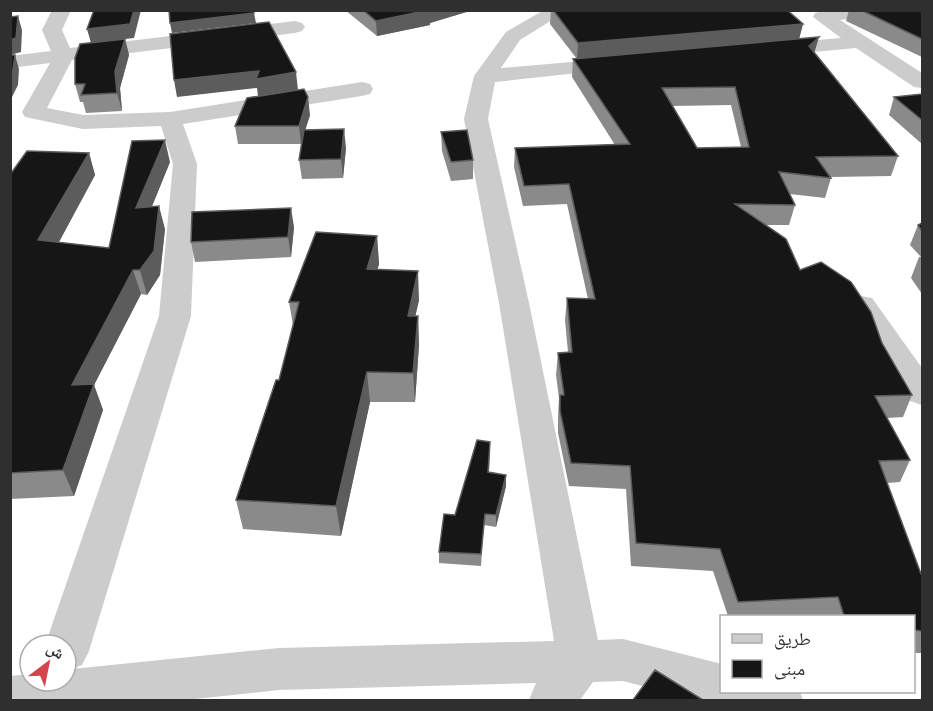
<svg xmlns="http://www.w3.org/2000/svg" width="933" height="711" font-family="'PT Sans Narrow','Noto Naskh Arabic',sans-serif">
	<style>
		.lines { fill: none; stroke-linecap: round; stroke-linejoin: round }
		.minor { fill: #ccc; fill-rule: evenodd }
		.wall { fill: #8a8a8a; fill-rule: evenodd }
		.shaded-wall { fill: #5c5c5c }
		.building { fill: #161616; stroke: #5c5c5c; stroke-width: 1.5; fill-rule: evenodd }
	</style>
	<rect width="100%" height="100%" fill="#fff"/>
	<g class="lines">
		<path class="minor" d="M52,10H71L62,30L70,48L295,21L302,23L305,27L302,31L295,33L72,60L47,108L83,115L170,112L362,82L370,84L373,89L370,94L362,96L183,124L197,164L191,316L89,651L82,665L72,669L279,648L554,641L499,303L464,119L474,76L506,32L544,10H568L520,40L501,68L618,58L625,60L628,64L625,68L495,82L488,119L529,303L598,640L623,639L722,664V692H800L803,700H695L623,681L593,682L580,700H529L536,683L279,690L186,700H10V676L30,674V681H66V645H45L159,316L173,164L161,126L83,129L25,117L22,112L50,63L10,68V56L51,51L42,30Z
			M828,10H882L880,14L840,20L922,73V88L914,87L856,48L771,56L764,54L761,50L764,46L771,44L841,38L813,17L815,13Z
			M861,296L872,298L922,368V405L910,401L846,305L850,298Z"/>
	</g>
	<path class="wall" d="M345,10H473L430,23V25L377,36Z
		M551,10H787L803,24L799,39L815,53L898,156L891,176L830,177L831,178L825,198L790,194L795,205L789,225H766L800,270L882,343L912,395L903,417L887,418L910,460L900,482L887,483L921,574H922V653H914V616H728L713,571L631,566L626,489L569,486L558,433V417L559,398L556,375L558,353L568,352L565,320L567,298L588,299L567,204L523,206L514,167L515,148L615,145L572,77L573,59H577L550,24ZM731,105L741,147L697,148L672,106Z
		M849,10H922V57L846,21Z
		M134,38L125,39L129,55L120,88L122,111L86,113L83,102H80L75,84L91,43Z
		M922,94V144L889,115L894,97Z
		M310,115L305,130L346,148L343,178L302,179L299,160L301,144H238L235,126Z
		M441,132L473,160V179L451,181L442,151Z
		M89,153L95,175L59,242L109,248L170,162L152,206L165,229L160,275L147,295L141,294L94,385L103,410L74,496L10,499V173Z
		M922,223V294L911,278L919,257H921L910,245L918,225Z
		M294,227L291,257L195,262L191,242Z
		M377,236L379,264L377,269L419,300L415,316H418L419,345L415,402H370L341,536L243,529L236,500L279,380L293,325L289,302Z
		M490,454L489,472L506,475V486L496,527L484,525L481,566L439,563V552L455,515Z"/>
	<path class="shaded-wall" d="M134,10H141L134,38L125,39L129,55L120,88L122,111L117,93L91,43L87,29Z
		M427,10H473L430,23V25L377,36L376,21Z
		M254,13L256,23L172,33L170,23Z
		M18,16L22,30L21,52L10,55V40Z
		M803,24L799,39L577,59L578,43Z
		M819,37L814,54L809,46Z
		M15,55L19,69L18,85L10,101V76Z
		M259,71L296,72L298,90L258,96L257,88L177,97L174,80Z
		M308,97L310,115L301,144L299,126Z
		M344,129L346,148L343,178L341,159Z
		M165,140L170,162L142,231L136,208Z
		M89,153L95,175L47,264L38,240Z
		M159,206L165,229L160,275L147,295L140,270Z
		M291,208L294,227L291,257L288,237Z
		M377,236L379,264L370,297L367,269Z
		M133,270L141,294L94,385L103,410L74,496L63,470L72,385Z
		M418,271L419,300L409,345L408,316Z
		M418,316L419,345L415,402L413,373Z
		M367,372L370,402L341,536L336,506Z
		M506,475V486L496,527V515Z"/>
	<path class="building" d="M94,10H134L130,24L87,29Z
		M169,10H253L254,13L170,23Z
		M363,10H429L376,21Z
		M553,10H787L803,24L578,43Z
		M861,10H922V39Z
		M18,16L16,38L10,40V17Z
		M269,22L296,72L256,79L259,71L174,80L170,34Z
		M819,37L809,46L898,156L816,157L831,178L779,172L795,205L735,204L786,239L800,270L821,262L851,282L871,312L882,343L912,395L875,396L910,460L879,461L921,574H922V631L914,630V616H844L838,597L738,602L720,549L636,543L630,466L571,463L560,411V395H564L558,353L572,352L567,298L595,299L569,184L524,186L515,148L630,144L573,59ZM735,87L749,147L697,148L662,88Z
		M125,39L115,71L117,93L81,95L85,84H75V58L80,44Z
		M10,55H15L13,70L10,76Z
		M304,89L308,97L299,126H235L247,98Z
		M922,94V120L894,97Z
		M344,129L341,159L299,160L304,130Z
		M467,130L473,160L451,162L441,132Z
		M165,140L136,208L159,206L154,251L140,270H133L72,385L94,384L63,470L10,473V173L12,172L27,151L89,153L38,240L109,248L132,141Z
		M291,208L288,237L191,242L192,212Z
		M922,223V231L918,225Z
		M316,232L377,236L367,269L418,271L408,316H418L413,373L367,372L336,506L236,500L276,380H279L299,302H289Z
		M477,440L490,442L488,472L506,475L496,515L485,514L481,554L439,552L444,514L455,515Z
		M655,670L703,700H633Z"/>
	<rect width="933" height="711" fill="none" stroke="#2f2f2f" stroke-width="24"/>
	<rect x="720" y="615" width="195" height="78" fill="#ffffff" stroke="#acacac" stroke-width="1.5"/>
	<rect x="732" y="634" width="30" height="9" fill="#cccccc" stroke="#acacac" stroke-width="1.5"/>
	<text x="774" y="645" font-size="18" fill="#2f2f2f">طريق</text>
	<rect x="732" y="660" width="30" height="18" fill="#161616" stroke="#acacac" stroke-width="1.5"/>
	<text x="774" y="675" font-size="18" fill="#2f2f2f">مبنى</text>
	<g transform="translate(48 663) rotate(32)"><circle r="28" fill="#ffffff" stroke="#acacac" stroke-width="1.5"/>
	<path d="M0-4.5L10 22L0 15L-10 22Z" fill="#d3444d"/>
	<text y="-9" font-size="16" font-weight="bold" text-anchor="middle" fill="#2f2f2f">ش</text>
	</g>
</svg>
